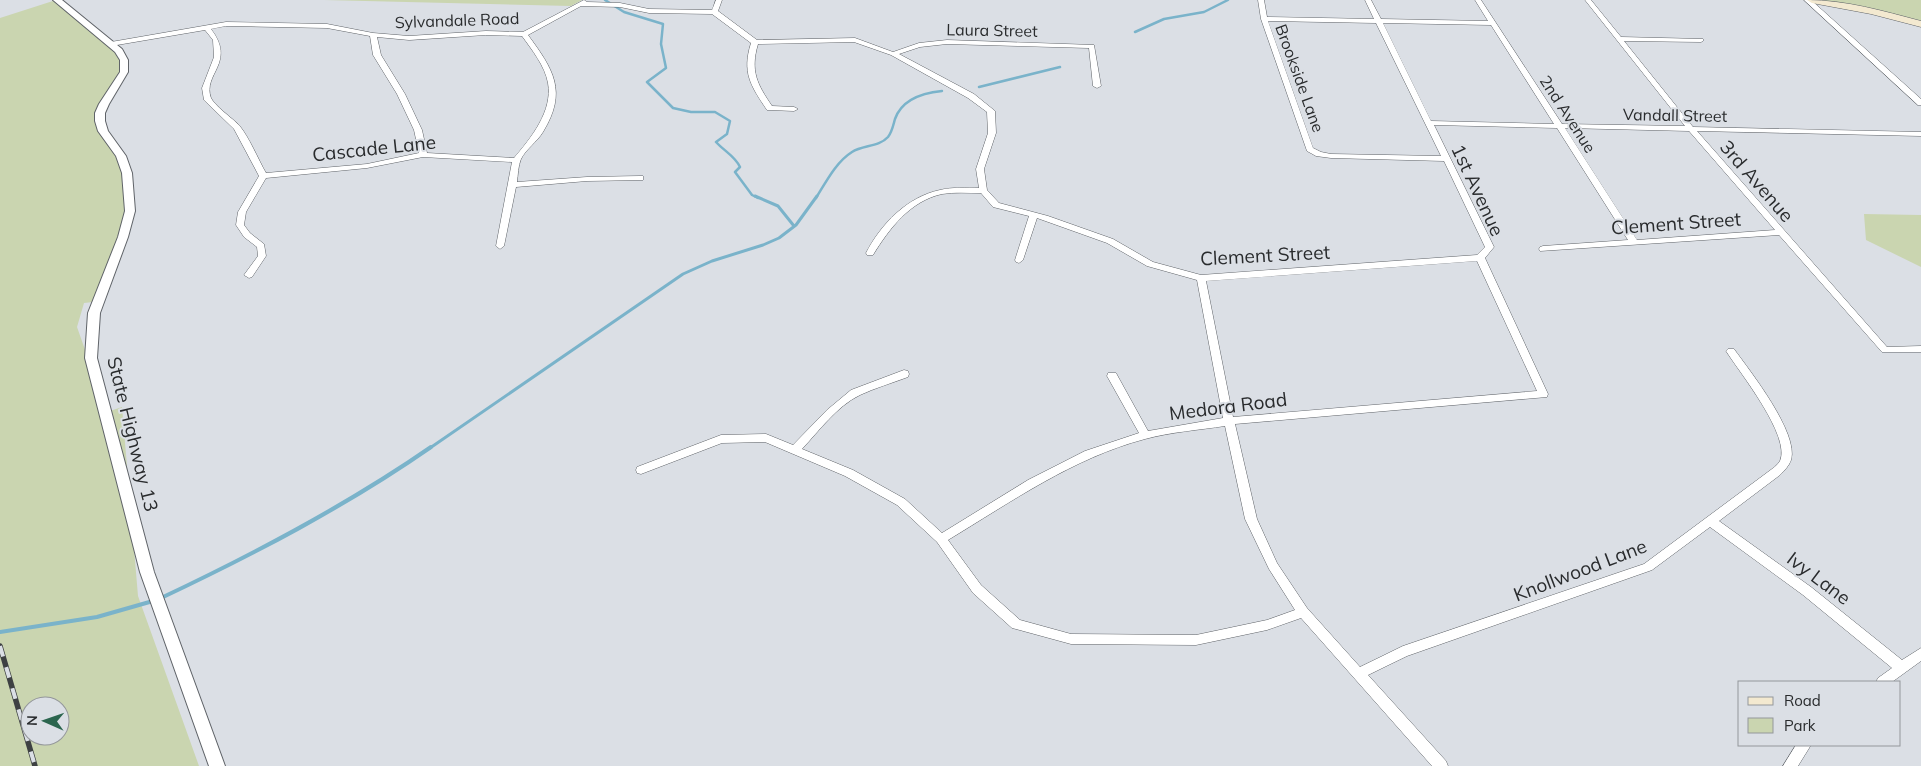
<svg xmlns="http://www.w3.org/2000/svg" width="1921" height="766" font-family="Mulish,sans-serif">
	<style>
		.green { fill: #cad5b0; fill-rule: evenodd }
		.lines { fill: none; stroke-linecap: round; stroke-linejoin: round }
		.stream-far2 { stroke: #7ab3ca; stroke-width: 2.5 }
		.stream-far1 { stroke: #7ab3ca; stroke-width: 3 }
		.stream { stroke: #7ab3ca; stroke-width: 4 }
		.minor-casing { stroke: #5f6368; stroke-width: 1 }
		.tertiary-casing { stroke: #5f6368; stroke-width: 2 }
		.secondary-casing { stroke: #5f6368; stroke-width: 1 }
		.minor { fill: #fff; fill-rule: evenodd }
		.tertiary { fill: #fff; fill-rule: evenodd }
		.secondary { fill: #f3e9d0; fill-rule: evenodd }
		.rail-casing { stroke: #3e4143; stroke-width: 5.5 }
		.rail { stroke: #dbdfe5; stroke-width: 4; stroke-dasharray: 11; stroke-linecap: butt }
		.labels { text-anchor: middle; stroke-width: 4; stroke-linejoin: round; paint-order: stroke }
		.far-street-label { font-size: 16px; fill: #292b2d; stroke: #dbdfe5 }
		.street-label { font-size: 19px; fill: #292b2d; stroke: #dbdfe5 }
	</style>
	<rect width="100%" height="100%" fill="#dbdfe5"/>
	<path class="green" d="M56,0L126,60L95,119L129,178L126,232L102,301L84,303L77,327L107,412L122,407L138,596L199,766H0V18ZM30,706H60V736H30Z
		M324,0H582L571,6Z
		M1820,0H1921V21L1863,7Z
		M1864,214L1921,215V267L1866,240Z"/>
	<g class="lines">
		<path class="stream-far2" d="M605,0L624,12L663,24L661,44L666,68L647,82L673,108L691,112H715L730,121L727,134L716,142C724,151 735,156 740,167L735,172L752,195L758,198
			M1135,32L1164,19L1204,12L1228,0
			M979,87L1060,67
			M816,198C826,182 836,162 852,152C863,145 879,147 888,137C892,132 893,126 895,119C902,99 922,93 942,91"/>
		<path class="stream-far1" d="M755,196L778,206L794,226
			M430,448L683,274L712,261L763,245L779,238L796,225L817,196"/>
		<path class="stream" d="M161,598C254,554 346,506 431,447
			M0,632L97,617L153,601"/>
		<defs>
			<path id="minor" d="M716,0H722L718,11L757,40L855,38L893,52L919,43L947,40L1094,45L1101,86L1097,88L1093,86L1089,48L947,44L920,47L899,54L974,94L995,111L996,133L984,169L987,190L999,203L1048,216L1113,239L1153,262L1201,275L1477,255L1485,247L1444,161L1331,158L1316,156L1307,151L1261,19L1258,0H1264L1267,17L1374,19L1365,0H1371L1381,19L1488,21L1475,0H1481L1562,124L1685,126L1585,0H1591L1621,37L1703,39V41L1701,42L1624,41L1693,127L1921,132V136L1697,131L1887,347L1921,346V352H1882L1779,235L1540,251L1539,249L1540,247L1543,246L1628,240L1557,128L1434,125L1494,247L1485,258L1548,394L1547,397L1235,424L1257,519L1277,563L1307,608L1360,667L1403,646L1644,564L1772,469C1775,467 1778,464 1780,461C1791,436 1740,373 1726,351L1728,349H1734C1750,371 1799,433 1791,460C1789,466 1784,471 1780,475L1719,521L1811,587L1902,660L1921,648V661L1892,682H1876L1878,678L1892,668L1803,595L1710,527L1652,570L1407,656L1368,675L1446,761L1448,766H1432L1301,618L1267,630L1196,645L1071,644L1016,629L1012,628L973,593L937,542L897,505L845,476L765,442L722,443L641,474L637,473L636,470L637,467L721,435L766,434L793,445L827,410L851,390L904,370L908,371L909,374L908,377C892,383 875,388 860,395C837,406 819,431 802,449L853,470L905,499L942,533L1028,480L1085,451L1139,433L1107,376L1108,373H1116L1148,431L1223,418L1197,280L1147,266L1107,243L1037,218L1023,260L1019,263L1016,262L1015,260L1029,216L993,207L981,193C968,193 954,192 942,194C910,201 889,229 873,255H867L866,253C881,224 907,197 940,190C952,187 966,188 979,188L976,169L988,133L987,112L968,98L891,55L854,42L758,44C750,71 757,84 772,106L794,107L798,109L794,111L770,110H767C750,85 742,72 751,43L712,14L649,13L620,7L581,6L528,35C553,69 568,91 543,132C537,142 526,149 521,159C518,166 518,175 517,182L587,177L640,176H643V180L587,181L516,187L504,246L500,249L496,246L512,162L423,157L367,168L266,178L246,212L244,225L250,233L264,244L266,256L252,277L249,278L244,275L258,256L257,247L244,237L236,225L238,212L259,176L234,129L204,100L202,88L214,57L213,40L205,30L111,46L108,44L111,42L226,22L327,24L373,33L409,36L486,31L523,32L584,0L587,2L620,3L649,9L712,10ZM1268,21L1376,23L1441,156L1331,154L1321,152L1313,148ZM1383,23L1491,25L1554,124L1431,121ZM226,26L327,28L370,36L373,55L397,94L414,130L419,153L367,164L266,173C258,159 249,137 239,125C232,118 215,106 211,98C202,74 237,63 211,29ZM486,35L522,36C532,50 545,66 548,83C553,111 531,138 514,158L427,153L422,130L405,94L381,55L377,37L409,40ZM1565,128L1689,131L1775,230L1637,240ZM1477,261L1537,391L1233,417L1206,281ZM1225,426L1245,519L1269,569L1295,610L1267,620L1196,635L1071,634L1020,620L981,585L948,540C1011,502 1073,458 1145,439C1171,432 1199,430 1225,426Z
				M1804,0H1811L1921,99V105H1918Z
				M1796,745H1811L1798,766H1783Z"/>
			<path id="tertiary" d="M53,0H62L122,49L128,60V72L109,104L105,113V121L108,131L126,156L132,173L135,211L128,237L100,313L97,358L154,572L225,766H209L140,572L85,358L88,313L118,237L125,211L122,173L116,156L98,131L95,121V113L99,104L120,72V60L115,52Z"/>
			<path id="secondary" d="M1807,0C1846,0 1883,11 1921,21V27L1871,14L1812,3Z"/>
		</defs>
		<use href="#minor" class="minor-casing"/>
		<use href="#tertiary" class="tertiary-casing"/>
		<use href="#secondary" class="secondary-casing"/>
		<use href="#minor" class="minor"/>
		<use href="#tertiary" class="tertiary"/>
		<use href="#secondary" class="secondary"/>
		<defs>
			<path id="rail" d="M0,646L35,766"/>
		</defs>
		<use href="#rail" class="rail-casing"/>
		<use href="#rail" class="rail"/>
	</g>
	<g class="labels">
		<g class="far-street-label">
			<text transform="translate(457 20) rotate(-2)" y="6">Sylvandale Road</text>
			<text transform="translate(992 30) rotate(1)" y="6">Laura Street</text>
			<text transform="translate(1300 78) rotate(70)" y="6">Brookside Lane</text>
			<text transform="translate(1568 114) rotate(57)" y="6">2nd Avenue</text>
			<text transform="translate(1675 115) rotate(1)" y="6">Vandall Street</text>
		</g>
		<g class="street-label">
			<text transform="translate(374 148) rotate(-6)" y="7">Cascade Lane</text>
			<text transform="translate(1757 181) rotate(49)" y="7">3rd Avenue</text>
			<text transform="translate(1478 190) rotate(65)" y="7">1st Avenue</text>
			<text transform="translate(1676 223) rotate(-4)" y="7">Clement Street</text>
			<text transform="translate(1265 255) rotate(-3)" y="7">Clement Street</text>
			<text transform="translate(1228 406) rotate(-7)" y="7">Medora Road</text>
			<text transform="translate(133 434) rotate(76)" y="7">State Highway 13</text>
			<text transform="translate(1580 570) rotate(-21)" y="7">Knollwood Lane</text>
			<text transform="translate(1819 578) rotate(37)" y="7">Ivy Lane</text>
		</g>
	</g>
	<rect x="1738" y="681" width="162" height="65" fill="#dbdfe5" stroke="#94979b"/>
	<rect x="1748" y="697" width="25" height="8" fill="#f3e9d0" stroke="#94979b"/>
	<text x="1784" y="706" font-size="15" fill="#292b2d">Road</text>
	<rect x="1748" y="718" width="25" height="15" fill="#cad5b0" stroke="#94979b"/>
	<text x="1784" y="731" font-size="15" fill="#292b2d">Park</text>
	<g transform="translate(45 721) rotate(272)"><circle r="24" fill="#dbdfe5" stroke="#94979b"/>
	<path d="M0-4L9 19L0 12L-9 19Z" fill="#2b654e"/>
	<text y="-8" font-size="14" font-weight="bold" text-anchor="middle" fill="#292b2d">N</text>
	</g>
</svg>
